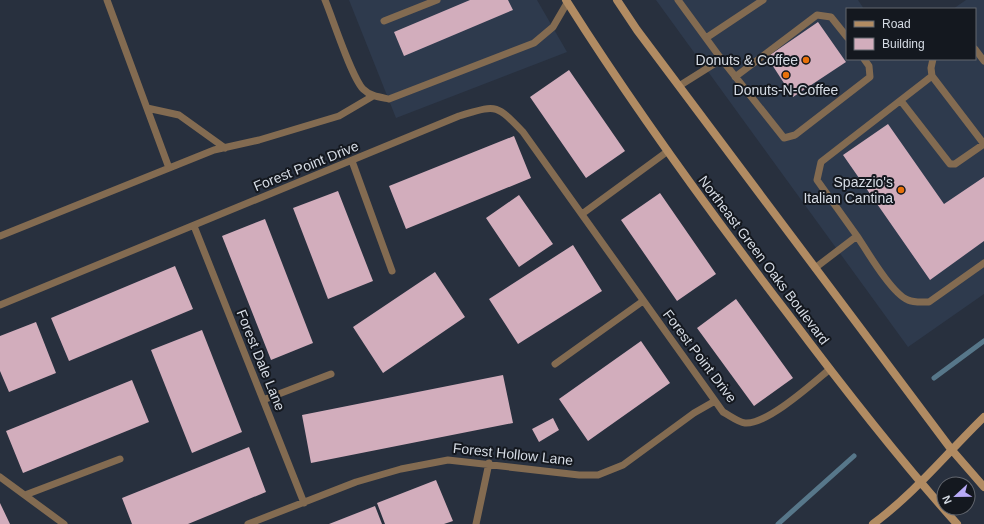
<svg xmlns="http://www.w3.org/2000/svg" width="984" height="524" font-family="Arial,sans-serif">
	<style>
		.built { fill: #2e3a4d }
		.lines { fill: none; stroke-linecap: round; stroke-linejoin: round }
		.stream { stroke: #57778a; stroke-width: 5 }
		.building { fill: #d2adbc }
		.lane { stroke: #836b51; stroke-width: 7 }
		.secondary { stroke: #b18b62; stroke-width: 8 }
		.food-dot { fill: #e8710a; stroke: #14181f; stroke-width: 1.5 }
		.labels { text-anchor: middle; stroke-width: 4; stroke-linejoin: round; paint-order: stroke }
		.poi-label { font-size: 14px; fill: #d6dce5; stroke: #14181f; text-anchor: end }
		.street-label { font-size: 14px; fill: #d6dce5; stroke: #14181f }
	</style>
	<rect width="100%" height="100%" fill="#28303e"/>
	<path class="built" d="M349,0H537L567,52L396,118Z
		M656,0H858L864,9H847V59H975V9H953L966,0H984V294L908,347Z"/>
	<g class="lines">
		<path class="stream" d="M934,378L984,341
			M778,524L854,456"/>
	</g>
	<path class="building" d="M470,0H508L513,10L404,56L394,32Z
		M818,22L846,62L793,97L767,57Z
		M569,70L625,151L586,178L530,97Z
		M888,124L944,204L984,177V241L930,280L843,155Z
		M514,136L531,178L406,229L389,186Z
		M338,191L373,281L328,299L293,208Z
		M660,193L716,274L677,301L621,220Z
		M519,195L553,244L519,267L486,218Z
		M265,219L313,343L271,360L222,236Z
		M573,245L602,291L518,344L489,299Z
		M175,266L193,309L69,361L51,318Z
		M435,272L465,317L383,373L353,327Z
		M736,299L793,378L754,406L697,328Z
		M36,322L56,373L9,392L0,371V336Z
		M202,330L242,432L192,453L151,350Z
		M641,341L670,383L588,441L559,399Z
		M503,375L513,423L311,463L302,415Z
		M132,380L149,422L23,473L6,431Z
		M553,418L559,430L539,442L532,429Z
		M249,447L266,492L188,524H132L122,498Z
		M436,480L453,521L444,524H385L377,503Z
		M0,503L10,524H0Z
		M375,506L382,524H329Z"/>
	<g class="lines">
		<path class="lane" d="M107,0L169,168
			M325,0C333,19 351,76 363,89C370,96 379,97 389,99L534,43L553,27L567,3
			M678,0L719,56L784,138L795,135L870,77L869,66L864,59
			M384,21L437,0
			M706,38L763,0
			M975,49L984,61
			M933,59L931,68L932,76L984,144
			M735,77L817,15L831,17L847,37
			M679,86L722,59
			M901,101L950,164H955L984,144
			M147,108L179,115L225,148
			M352,161L392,271
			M582,214L668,151
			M194,226L304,503
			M0,236L214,150L259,140L339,116L373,96
			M857,236L817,180L821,162L932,76
			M815,268L857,236C867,251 892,294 908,300C914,303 923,302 929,302L984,263
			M0,305L459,116C497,105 495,103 523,132L723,412C729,415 738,422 745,423C767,425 813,383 830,369
			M555,364L643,301
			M263,400L331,374
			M0,477L64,524
			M25,495L120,459
			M248,524L356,482L401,469L448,460L579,475H598L623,465L694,413L715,401
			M476,524L489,463"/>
		<path class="secondary" d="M566,0C634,108 710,212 788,314C842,386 897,457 957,524
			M617,0L637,30L951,449L984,487
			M873,524C915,493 947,453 984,417"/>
	</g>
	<g class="food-dot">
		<circle cx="806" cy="60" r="4"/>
		<circle cx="786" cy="75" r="4"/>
		<circle cx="901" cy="190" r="4"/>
	</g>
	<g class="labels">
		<g class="poi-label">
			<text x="798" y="65">Donuts &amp; Coffee</text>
			<text x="786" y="95" text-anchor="middle">Donuts-N-Coffee</text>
			<text x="893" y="187">Spazzio's<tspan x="893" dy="16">Italian Cantina</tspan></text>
		</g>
		<g class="street-label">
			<text transform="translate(306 166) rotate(-22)" y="5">Forest Point Drive</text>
			<text transform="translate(764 260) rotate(53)" y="5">Northeast Green Oaks Boulevard</text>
			<text transform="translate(700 356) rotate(53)" y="5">Forest Point Drive</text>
			<text transform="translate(261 360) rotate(68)" y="5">Forest Dale Lane</text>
			<text transform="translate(513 454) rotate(6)" y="5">Forest Hollow Lane</text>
		</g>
	</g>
	<rect x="846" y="8" width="130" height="52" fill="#14181f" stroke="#62666e"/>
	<rect x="854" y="21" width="20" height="6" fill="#b18b62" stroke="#62666e"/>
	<text x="882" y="28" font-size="12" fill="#d6dce5">Road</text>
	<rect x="854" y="38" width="20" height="12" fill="#d2adbc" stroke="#62666e"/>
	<text x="882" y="48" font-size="12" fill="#d6dce5">Building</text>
	<g transform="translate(956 496) rotate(248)"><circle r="19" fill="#14181f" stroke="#62666e"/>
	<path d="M0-3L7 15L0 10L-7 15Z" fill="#b9abf7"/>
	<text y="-6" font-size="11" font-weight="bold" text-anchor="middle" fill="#d6dce5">N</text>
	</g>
</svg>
